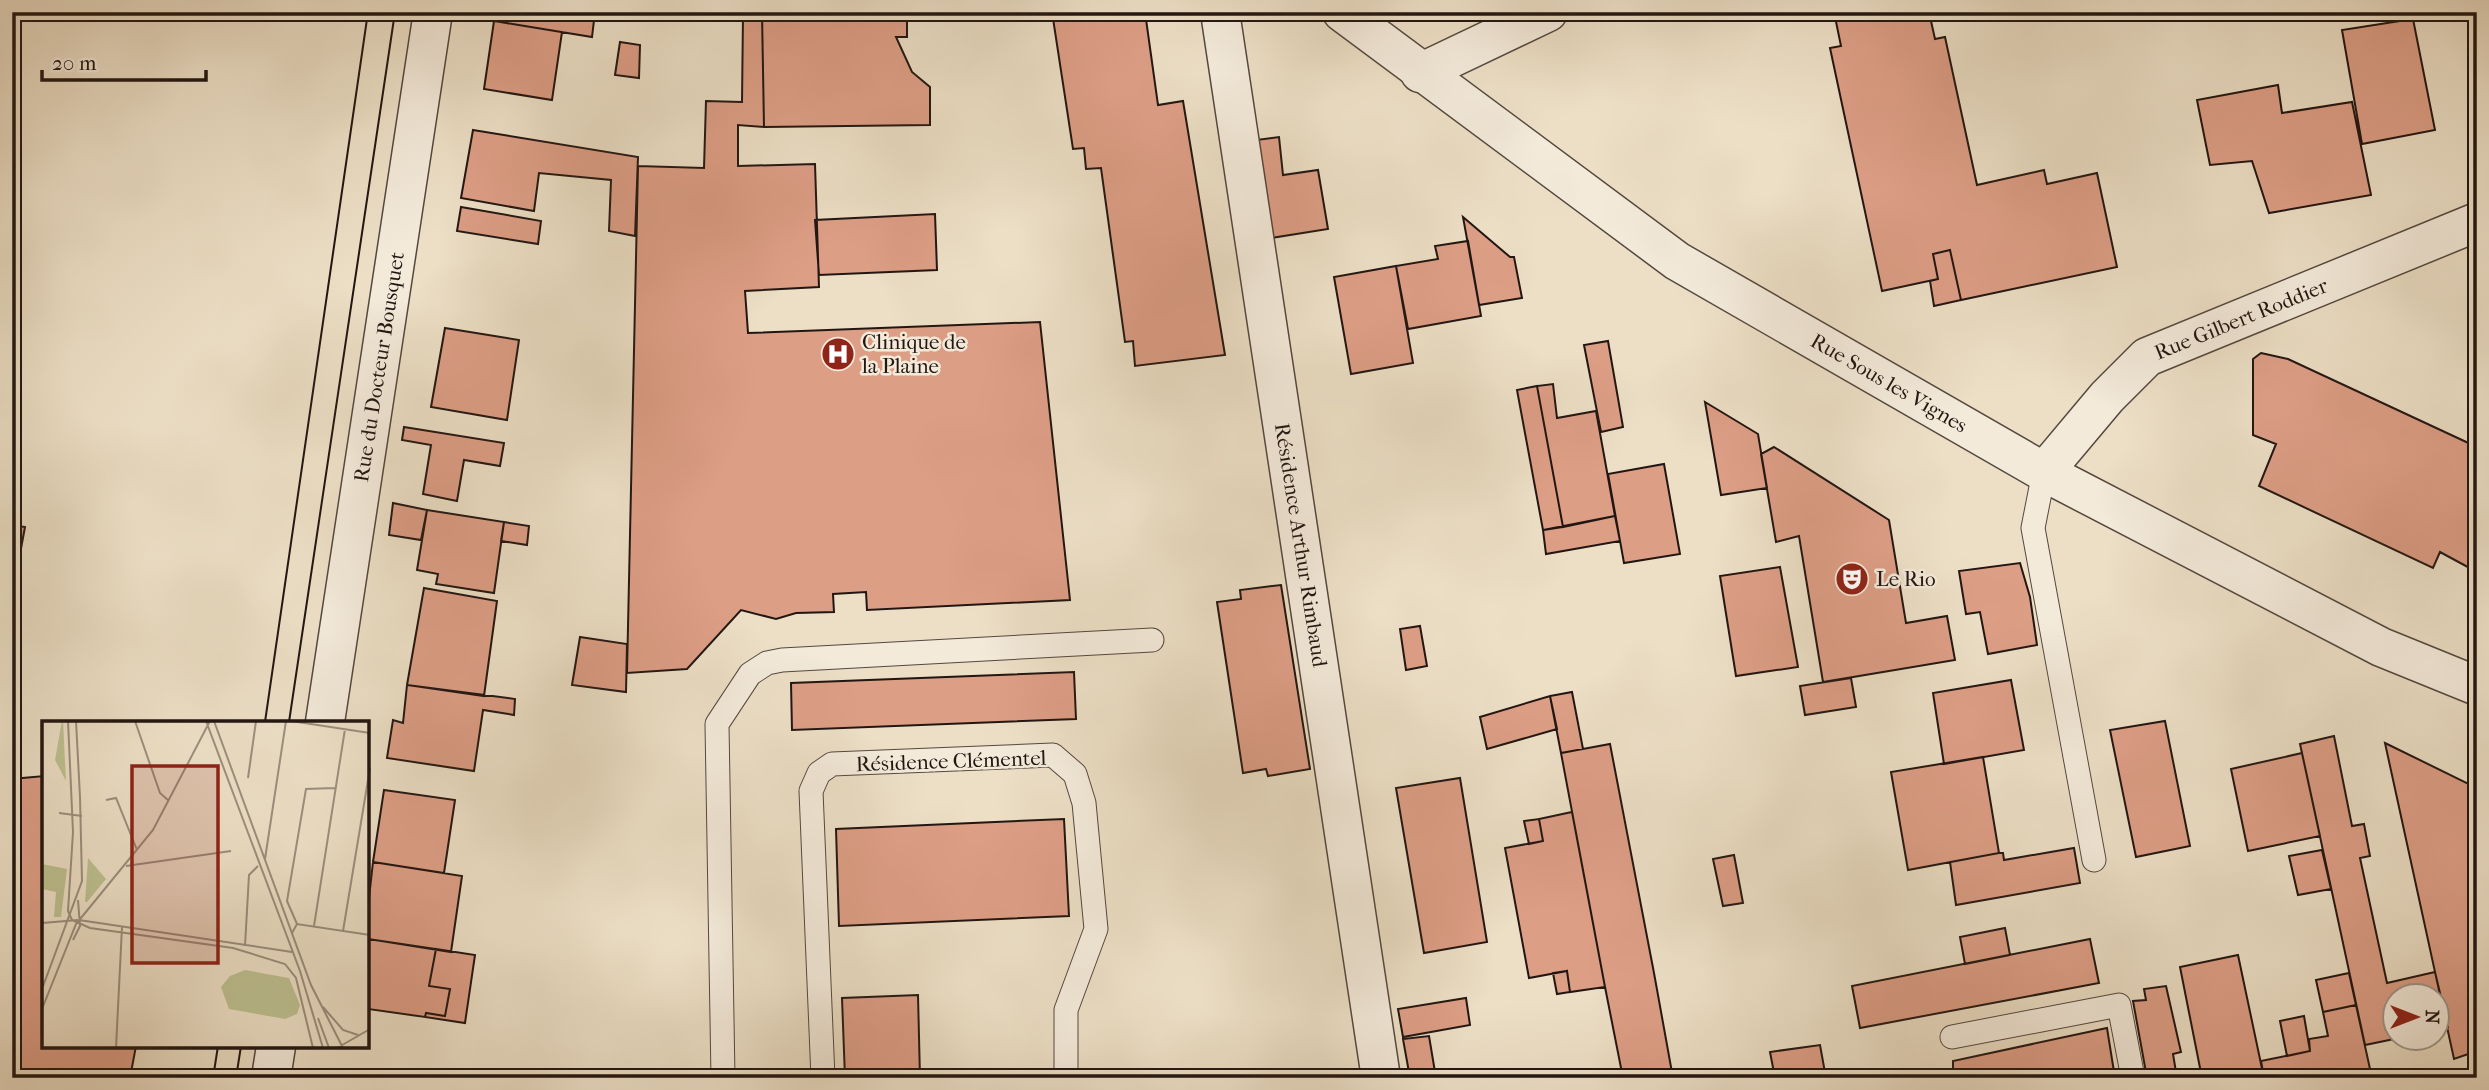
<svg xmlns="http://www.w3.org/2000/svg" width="2489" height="1090" font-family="'IM FELL French Canon',serif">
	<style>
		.building { fill: #dd9e86; stroke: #221612; stroke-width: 2 }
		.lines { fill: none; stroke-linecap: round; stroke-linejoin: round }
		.service-casing { stroke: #54483f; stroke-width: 25 }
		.minor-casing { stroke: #54483f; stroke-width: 41 }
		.tertiary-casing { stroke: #54483f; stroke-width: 41 }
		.service { stroke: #f3eada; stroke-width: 23 }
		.minor { stroke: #f3eada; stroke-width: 38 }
		.tertiary { stroke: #f3eada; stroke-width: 38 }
		.tram { stroke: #221612; stroke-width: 2 }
		.labels { text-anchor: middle; stroke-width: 5; stroke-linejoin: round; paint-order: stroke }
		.street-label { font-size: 21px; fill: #221612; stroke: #f3eada }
		.poi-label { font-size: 21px; fill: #221612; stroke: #f3eada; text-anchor: start }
		.inset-road { fill: none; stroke: #9b8f7e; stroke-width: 2 }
		.view { fill: #8f2418; fill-opacity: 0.15; stroke: #8f2418; stroke-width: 3.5 }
		.inset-edge { fill: none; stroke: #221612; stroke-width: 3.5 }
	</style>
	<rect width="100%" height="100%" fill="#ecdfc6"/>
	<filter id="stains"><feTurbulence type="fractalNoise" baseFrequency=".00286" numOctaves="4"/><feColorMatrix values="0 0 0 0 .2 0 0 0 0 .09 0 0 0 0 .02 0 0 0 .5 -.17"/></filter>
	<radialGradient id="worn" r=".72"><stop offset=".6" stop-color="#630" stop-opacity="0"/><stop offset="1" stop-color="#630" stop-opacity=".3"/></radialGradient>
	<path class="building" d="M494,12H595L592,37L494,21Z
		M762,12L907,13V37H896L912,72L930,87V125L764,127Z
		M1052,12H1145L1158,105L1183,101L1225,355L1135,366L1133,341L1125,342L1101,168L1086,169L1084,148L1073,149Z
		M1834,12H1929L1935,39L1945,37L1977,185L2044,170L2047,184L2097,173L2117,267L1961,300L1950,250L1933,254L1938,279L1882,291L1830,48L1841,46Z
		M762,14L764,127L738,125V166L815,164L819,287L745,291L748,333L1040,322L1070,600L867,610L866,592L833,594L834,612L796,613L776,619L741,610L687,669L627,673L638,166L704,168L706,101L742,102L743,15Z
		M2413,19L2435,130L2362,144L2342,30Z
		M494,21L562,32L552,100L484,89Z
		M620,42L640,45L639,78L615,75Z
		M2278,85L2282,113L2352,102L2371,195L2269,213L2252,161L2210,165L2197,100Z
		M473,130L638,157L635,236L609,231L611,180L539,173L534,211L461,198Z
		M1279,137L1283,175L1318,170L1328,229L1271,238L1256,140Z
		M461,207L541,221L538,244L457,231Z
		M935,214L937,270L819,275L815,220Z
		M1463,217L1510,257H1514L1522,298L1479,305Z
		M1468,241L1481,316L1408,329L1396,266L1438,259L1435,246Z
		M1950,250L1961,300L1934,306L1930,281L1938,279L1933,254Z
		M1396,266L1413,363L1351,374L1334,277Z
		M445,328L519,340L507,420L431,407Z
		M1608,341L1623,427L1601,432L1584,345Z
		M2261,353L2288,359L2477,447V572L2440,552L2433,568L2259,486L2276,444L2253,435V359Z
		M1553,384L1557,418L1596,411L1615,516L1563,527L1537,386Z
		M1537,386L1563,527L1543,530L1517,390Z
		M1705,402L1758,434L1767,488L1721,495Z
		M404,427L504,443L500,466L464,460L457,501L423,494L431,445L402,440Z
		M1774,447L1889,520L1906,623L1947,616L1955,660L1823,682L1799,536L1776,542L1761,454Z
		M1664,464L1680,554L1624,563L1608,474Z
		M393,503L427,510L421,540L389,535Z
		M427,510L504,522L494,593L436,584L438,574L417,570Z
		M1615,516L1620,541L1546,554L1543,530Z
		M504,522L529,526L527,545L501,541Z
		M12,525L25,527L12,597Z
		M2020,563L2030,597L2037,645L1988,654L1980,612L1966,614L1959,571Z
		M1780,567L1798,667L1736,676L1720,576Z
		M1281,585L1310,769L1268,776L1266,769L1243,773L1217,602L1241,599L1240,590Z
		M424,588L497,601L484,696L407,685Z
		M1420,626L1427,666L1406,670L1400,629Z
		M580,637L627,644L626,692L572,685Z
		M1074,672L1076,719L792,730L791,683Z
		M1851,678L1856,707L1805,715L1800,686Z
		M2011,680L2024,750L1944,764L1933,693Z
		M407,685L515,699L514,715L483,710L474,771L387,758L393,720L403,723Z
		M1572,692L1583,749L1561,753L1550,696Z
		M1550,696L1557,729L1487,749L1480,717Z
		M2165,721L2190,846L2136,857L2110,730Z
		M2334,736L2352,826L2364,824L2370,856L2360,858L2387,983L2435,972L2448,1027L2436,1029V996H2394V1038H2399L2365,1045L2300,744Z
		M2385,743L2477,788V1051L2454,1059Z
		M1610,744L1654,973L1673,1078H1623L1605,987L1561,753Z
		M2302,753L2320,836L2248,851L2231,769Z
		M1983,757L1999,853L1908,870L1891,772Z
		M44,776V1046H136L130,1078H12V779Z
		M1460,778L1487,942L1424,953L1396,788Z
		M384,790L455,800L444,873L373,862Z
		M1572,812L1605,987L1570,992L1567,971L1529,978L1505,848L1543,841L1539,819Z
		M1064,819L1069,916L839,926L836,829Z
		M1539,819L1543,841L1529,844L1524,821Z
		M2074,848L2080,883L1956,905L1950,862L1999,853H2003L2004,860Z
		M2322,850L2331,889L2298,895L2289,856Z
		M1734,855L1743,903L1723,906L1713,859Z
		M373,862L462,876L451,952L368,939V907Z
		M2005,928L2010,955L1965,964L1960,937Z
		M368,939L436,949L429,986L450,989L445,1016L426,1013L425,1017L368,1009Z
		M2090,939L2099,983L1860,1028L1852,986Z
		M436,949L475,955L465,1023L425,1017L426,1013L445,1016L450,989L429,986Z
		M2238,955L2264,1078H2202L2180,967Z
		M1567,971L1570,992L1557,994L1553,973Z
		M2349,973L2356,1005L2323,1012L2316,980Z
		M2166,986L2181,1052L2173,1054L2177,1078H2147L2133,1001L2146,1000L2144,989Z
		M918,995L920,1078H845L842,998Z
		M1466,998L1470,1025L1403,1037L1398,1009Z
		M2356,1005L2372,1078H2264L2261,1061L2310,1051L2309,1039L2328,1036L2323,1012Z
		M2304,1016L2310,1051L2287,1056L2280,1021Z
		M2107,1028L2115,1078H2040V1075L1953,1078V1061Z
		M1429,1036L1436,1078H1410L1403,1039Z
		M1820,1045L1826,1078H1775L1770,1052Z"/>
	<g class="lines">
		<defs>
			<path id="service" d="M2044,472L2033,528L2094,860
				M1952,1037L2119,1005L2133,1078
				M723,1078L717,724L750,674L767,663L782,660L1152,640
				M823,1078L811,791L819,773L832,764L1053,755L1075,774L1084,803L1096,929L1066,1010V1078"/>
			<path id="minor" d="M1220,12L1381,1078
				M1420,73L1548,12
				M2044,472L2107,397L2147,357L2477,222
				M325,722L433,12
				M271,1078L276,1046"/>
			<path id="tertiary" d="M1342,12L1677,261L2044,472L2381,647L2477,686"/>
		</defs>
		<use href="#service" class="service-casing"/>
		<use href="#minor" class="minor-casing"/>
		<use href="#tertiary" class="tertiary-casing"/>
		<use href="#service" class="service"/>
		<use href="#minor" class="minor"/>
		<use href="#tertiary" class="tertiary"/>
		<path class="tram" d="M265,722L368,12
			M289,722L395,12
			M213,1078L218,1046
			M236,1078L241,1046"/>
	</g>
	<defs>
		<symbol id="hospital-disc" viewBox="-11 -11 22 22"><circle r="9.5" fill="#8f2418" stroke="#f3eada"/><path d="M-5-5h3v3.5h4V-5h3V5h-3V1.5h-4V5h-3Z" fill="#fff"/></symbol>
		<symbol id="theatre-disc" viewBox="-11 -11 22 22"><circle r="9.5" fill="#8f2418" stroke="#f3eada"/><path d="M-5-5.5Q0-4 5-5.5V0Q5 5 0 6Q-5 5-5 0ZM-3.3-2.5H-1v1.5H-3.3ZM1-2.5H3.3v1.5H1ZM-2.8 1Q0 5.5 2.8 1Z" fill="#fff"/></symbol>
	</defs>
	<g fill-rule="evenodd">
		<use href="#hospital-disc" x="819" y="335" width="38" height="38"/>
		<use href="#theatre-disc" x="1833" y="560" width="38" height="38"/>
	</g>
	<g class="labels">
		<g class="street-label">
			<text transform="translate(2241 319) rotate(-22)" y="7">Rue Gilbert Roddier</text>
			<text transform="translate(379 367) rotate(-81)" y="7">Rue du Docteur Bousquet</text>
			<text transform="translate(1889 383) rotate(30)" y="7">Rue Sous les Vignes</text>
			<text transform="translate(1301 545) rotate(81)" y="7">Résidence Arthur Rimbaud</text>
			<text transform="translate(951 761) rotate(-2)" y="7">Résidence Clémentel</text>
		</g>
		<g class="poi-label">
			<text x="862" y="349">Clinique de<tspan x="862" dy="24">la Plaine</tspan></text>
			<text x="1876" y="586">Le Rio</text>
		</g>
	</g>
	<g transform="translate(42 721)">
		<rect width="327" height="327" fill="#ecdfc6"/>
		<path d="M20,0H21L24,60L13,39ZM46,137L64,158L45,181H43ZM0,143L25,148L19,196H12L14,171L0,168ZM203,249L247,257L258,284L255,293L243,298L187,288L179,266L188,255Z" fill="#bdc091"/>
		<path class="inset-road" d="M26,0L31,111L26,190L30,199L48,207L191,227L243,243L254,257L271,327M34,0L38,76M93,0L118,72L127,80M164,0L258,250L281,327M172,0L269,264L301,327M249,0L328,12M206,57L214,0M64,79L74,77L95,129M17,92L40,95M223,138L244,0M84,145L189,130M37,199L250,231M0,202L36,199M255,203L245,180L264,68L293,67M272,205L303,8M301,210L328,47M250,212L255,203L328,214M31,219L38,205L36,179M203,225L207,154L216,145M0,268L40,160L38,76M281,286L301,309L316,314M0,288L34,203L111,109L168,0M276,297L287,327M74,327L80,206M295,327L328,308"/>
		<path class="view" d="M90,45H176V242H90Z"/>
		<rect width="327" height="327" class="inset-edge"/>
	</g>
	<rect width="2489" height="1090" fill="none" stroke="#ecdfc6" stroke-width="42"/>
	<rect x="14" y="14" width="2461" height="1062" fill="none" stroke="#221612" stroke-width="3.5"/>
	<rect x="21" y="21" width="2447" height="1048" fill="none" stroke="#221612" stroke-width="2"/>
	<g transform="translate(2416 1017) rotate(90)"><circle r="33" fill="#f3eada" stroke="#9f958a" stroke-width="2"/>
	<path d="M0-5L12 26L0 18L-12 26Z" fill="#8f2418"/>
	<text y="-10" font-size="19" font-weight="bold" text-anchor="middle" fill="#221612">N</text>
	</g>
	<path d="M42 70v10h164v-10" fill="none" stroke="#221612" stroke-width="3.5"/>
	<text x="52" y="70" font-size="21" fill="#221612" stroke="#f3eada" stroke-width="5" paint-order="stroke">20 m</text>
	<rect width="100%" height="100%" filter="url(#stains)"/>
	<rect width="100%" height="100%" fill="url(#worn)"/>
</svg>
